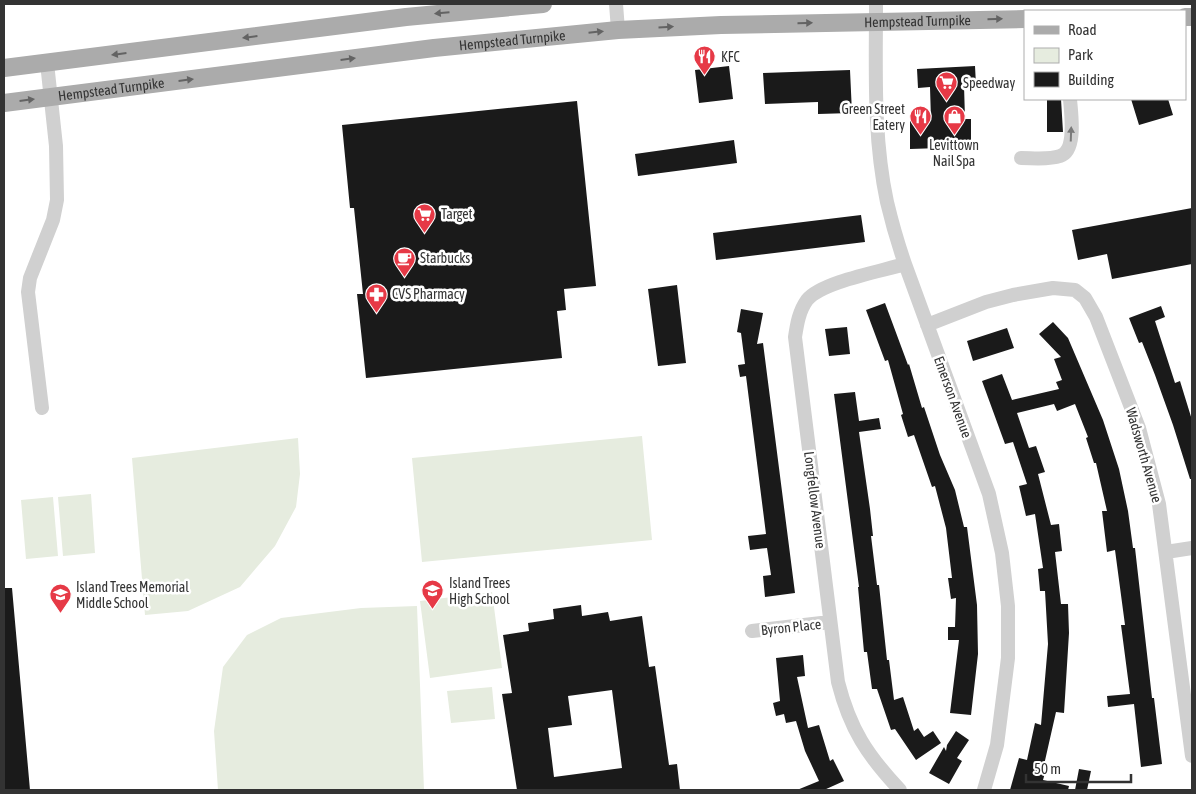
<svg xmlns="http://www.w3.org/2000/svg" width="1196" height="794" font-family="'Asap Condensed',sans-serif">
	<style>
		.green { fill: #e6ecdf }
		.building { fill: #1a1a1a; fill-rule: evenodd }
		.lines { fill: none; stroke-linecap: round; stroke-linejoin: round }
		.minor { stroke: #d0d0d0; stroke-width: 14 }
		.major { stroke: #ababab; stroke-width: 18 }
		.oneway { fill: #636363 }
		.oneway2 { fill: #7a7a7a }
		.labels { text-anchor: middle; stroke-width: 5; stroke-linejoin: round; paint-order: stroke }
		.street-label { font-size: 14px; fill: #333; stroke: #fff }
		.poi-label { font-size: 14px; fill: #333; stroke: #fff; text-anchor: start }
	</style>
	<rect width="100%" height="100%" fill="#fff"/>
	<path class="green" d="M642,436L652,540L422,562L412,458Z
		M298,438L300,474L296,507L275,546L240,587L188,611L145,615L132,458Z
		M91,494L95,553L63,556L58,497Z
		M53,497L58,556L26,559L21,500Z
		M492,592L502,668L430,678L420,601Z
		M417,606L424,790H218L214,731L223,667L247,635L281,618L361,608Z
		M492,687L495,719L451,723L447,691Z"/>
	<path class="building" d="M729,66L733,99L699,103L695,70Z
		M975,66L976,85H964L965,119H971V147L910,149V121L931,120L930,87L918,88L917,69Z
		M850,70L852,113L818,114V102L765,104L763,73Z
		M1047,99H1061L1063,132H1047Z
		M1131,99H1168L1173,115L1139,125Z
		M577,101L596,286L564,289L566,310L557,311L562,358L366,378L357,294H363L354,208H350L342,125Z
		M734,140L737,163L638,176L635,154Z
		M1192,208V264L1112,279L1107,254L1078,260L1072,230Z
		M861,215L865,242L716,260L713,233Z
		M677,285L686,363L658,366L648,289Z
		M885,303L908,365L909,364L922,408L924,407L940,455L955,490L964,527H967L977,605L978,654L971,715L950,713L959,640H948V627H955L956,598L951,599L948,578H952L946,528L935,486L932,487L914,435L908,437L901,415L903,414L888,360L885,361L866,310Z
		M1161,306L1165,317L1155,321L1175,383L1180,381L1192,420V479H1190L1173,425L1155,375L1142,342L1139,343L1129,318Z
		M741,309L763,313L757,344L763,343L795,593L765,597L763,576L771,575L767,548L750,550L748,536L766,534L746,376L740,377L738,365L745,364L741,333L737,332Z
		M1053,322L1068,338L1103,420L1119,469L1128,511L1133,548H1135L1152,698H1154L1162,764L1141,767L1134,704L1108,707L1107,696L1130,694L1121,625H1125L1115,550L1107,552L1102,511H1107L1096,463H1094L1086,438L1088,437L1075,404L1057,411L1054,404L1017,413L1029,448L1036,446L1045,472L1038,474L1051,525L1059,524L1062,551L1055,552L1061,604H1068L1069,633L1064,713L1056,712L1044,765L1047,766L1043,780L1069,786L1068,790H1010L1019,758L1027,760L1035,723L1041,725L1048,644L1045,591H1040L1038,569L1043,568L1035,514L1026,516L1019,486L1027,484L1013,442L1005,444L982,381L1002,374L1012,400L1059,389L1056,382L1062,380L1054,359L1061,357L1039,334Z
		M847,327L850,354L829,356L825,329Z
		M1007,328L1014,348L973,361L967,341Z
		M855,392L859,421L879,418L881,429L859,432L870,509L873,536H871L877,585H879L887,660H889L894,700L903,697L914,731L918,728L924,737L933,731L941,743L916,760L895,729L891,730L877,689H872L867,652H864L858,587H859L834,394Z
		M4,588H12L30,790H4Z
		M581,605L582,616L608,612L610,621L642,616L649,667L655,666L669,765L677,764L680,790H517L502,694L512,693L503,635L529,631L528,623L554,619L553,609ZM612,690L622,768L554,777L548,728L572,725L568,696Z
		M803,655L805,676L797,677L808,728L819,725L830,761L833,759L844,781L824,790H797L819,781L805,751L796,721L786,723L784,714L776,716L773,703L780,701L776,658Z
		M956,731L969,740L957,758L962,761L949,784L929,773L944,747L946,751L947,745Z
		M1079,769L1091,771L1087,790H1075Z"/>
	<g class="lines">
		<path class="minor" d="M616,4L618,30
			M876,4C876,70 873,137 887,202C892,223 898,244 905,264L989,494L1002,553L1008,606V658L997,745L984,790
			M1021,158C1033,158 1049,160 1060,156C1077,151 1071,113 1070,99
			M927,325L986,302L1013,295L1053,288L1075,290L1085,298L1096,317L1139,428L1159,504L1192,756
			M42,408L28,292L30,278L53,220L57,200L56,146L47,63
			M1166,552L1192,548
			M752,631L830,622
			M900,790C867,755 850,729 838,682L795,337C797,324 799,311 807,300C821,282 882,271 905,264"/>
		<g class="major">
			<path d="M1185,17H1192"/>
			<path d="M4,68L406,17L543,4"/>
			<path id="s1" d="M4,103L434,48L618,30L721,25L1025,19"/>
		</g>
	</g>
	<defs><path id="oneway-solid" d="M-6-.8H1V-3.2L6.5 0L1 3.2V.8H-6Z" transform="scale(1.25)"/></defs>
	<g class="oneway">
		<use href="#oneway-solid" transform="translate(442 13) rotate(175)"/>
		<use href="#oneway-solid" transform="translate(995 19) rotate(-1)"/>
		<use href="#oneway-solid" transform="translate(805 23) rotate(-1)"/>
		<use href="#oneway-solid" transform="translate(666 27) rotate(-3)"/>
		<use href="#oneway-solid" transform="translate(596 32) rotate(-6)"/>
		<use href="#oneway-solid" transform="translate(250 37) rotate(173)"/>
		<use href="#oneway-solid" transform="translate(119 54) rotate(173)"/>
		<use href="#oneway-solid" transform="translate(348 59) rotate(-7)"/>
		<use href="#oneway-solid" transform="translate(186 80) rotate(-7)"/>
		<use href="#oneway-solid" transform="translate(27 100) rotate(-7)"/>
	</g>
	<use class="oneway2" href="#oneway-solid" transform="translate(1071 134) rotate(-88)"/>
	<defs>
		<symbol id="restaurant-pin" viewBox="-11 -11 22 30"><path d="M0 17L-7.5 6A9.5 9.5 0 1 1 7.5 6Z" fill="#e63946" stroke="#fff"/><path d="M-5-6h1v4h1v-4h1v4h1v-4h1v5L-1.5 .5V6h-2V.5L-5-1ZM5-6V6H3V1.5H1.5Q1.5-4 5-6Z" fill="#fff"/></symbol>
		<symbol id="supermarket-pin" viewBox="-11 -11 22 30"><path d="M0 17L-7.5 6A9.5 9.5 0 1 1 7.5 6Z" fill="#e63946" stroke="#fff"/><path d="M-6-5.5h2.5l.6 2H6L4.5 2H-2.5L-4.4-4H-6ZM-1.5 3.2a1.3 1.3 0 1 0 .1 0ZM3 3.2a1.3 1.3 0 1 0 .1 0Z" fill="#fff"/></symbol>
		<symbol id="shop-pin" viewBox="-11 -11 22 30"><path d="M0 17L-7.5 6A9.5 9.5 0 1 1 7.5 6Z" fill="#e63946" stroke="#fff"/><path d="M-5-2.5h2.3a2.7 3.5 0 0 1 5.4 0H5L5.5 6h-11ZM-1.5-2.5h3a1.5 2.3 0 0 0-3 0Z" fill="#fff"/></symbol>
		<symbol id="cafe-pin" viewBox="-11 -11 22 30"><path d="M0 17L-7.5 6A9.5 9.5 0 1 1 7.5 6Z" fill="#e63946" stroke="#fff"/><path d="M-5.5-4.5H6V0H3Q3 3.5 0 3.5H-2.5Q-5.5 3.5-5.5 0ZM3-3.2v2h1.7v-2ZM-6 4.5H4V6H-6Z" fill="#fff"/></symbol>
		<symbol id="pharmacy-pin" viewBox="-11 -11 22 30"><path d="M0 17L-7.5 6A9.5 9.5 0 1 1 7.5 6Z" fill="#e63946" stroke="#fff"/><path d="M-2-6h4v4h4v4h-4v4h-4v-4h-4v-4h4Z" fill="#fff"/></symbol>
		<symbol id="school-pin" viewBox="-11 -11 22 30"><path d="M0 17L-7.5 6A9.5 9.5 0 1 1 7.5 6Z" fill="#e63946" stroke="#fff"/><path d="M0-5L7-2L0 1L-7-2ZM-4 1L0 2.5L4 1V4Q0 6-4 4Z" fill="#fff"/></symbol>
	</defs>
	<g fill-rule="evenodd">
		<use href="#restaurant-pin" x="692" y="44" width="25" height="34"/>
		<use href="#supermarket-pin" x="934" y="70" width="25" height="34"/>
		<use href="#restaurant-pin" x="908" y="104" width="25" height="34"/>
		<use href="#shop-pin" x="942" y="104" width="25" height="34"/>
		<use href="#supermarket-pin" x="412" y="202" width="25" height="34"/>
		<use href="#cafe-pin" x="392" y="246" width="25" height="34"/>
		<use href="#pharmacy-pin" x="364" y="282" width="25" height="34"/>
		<use href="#school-pin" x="420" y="578" width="25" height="34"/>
		<use href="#school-pin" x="48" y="582" width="25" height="34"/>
	</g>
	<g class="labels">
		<g class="street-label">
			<text dy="5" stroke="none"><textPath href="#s1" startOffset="918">Hempstead Turnpike</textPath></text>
			<text dy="5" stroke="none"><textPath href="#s1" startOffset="512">Hempstead Turnpike</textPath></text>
			<text dy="5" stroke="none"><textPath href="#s1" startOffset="108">Hempstead Turnpike</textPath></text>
			<text transform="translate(953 397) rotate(70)" y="5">Emerson Avenue</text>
			<text transform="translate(1144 455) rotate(74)" y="5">Wadsworth Avenue</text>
			<text transform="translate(815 500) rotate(83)" y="5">Longfellow Avenue</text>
			<text transform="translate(791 627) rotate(-6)" y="5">Byron Place</text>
		</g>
		<g class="poi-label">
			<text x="721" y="62">KFC</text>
			<text x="963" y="88">Speedway</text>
			<text x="905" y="114" text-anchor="end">Green Street<tspan x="905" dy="16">Eatery</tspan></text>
			<text x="954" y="150" text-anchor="middle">Levittown<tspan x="954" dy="16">Nail Spa</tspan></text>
			<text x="441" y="219">Target</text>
			<text x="420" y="263">Starbucks</text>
			<text x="392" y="299">CVS Pharmacy</text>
			<text x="449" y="588">Island Trees<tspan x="449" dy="16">High School</tspan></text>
			<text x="76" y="592">Island Trees Memorial<tspan x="76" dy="16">Middle School</tspan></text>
		</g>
	</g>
	<rect width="1196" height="794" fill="none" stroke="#333333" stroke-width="10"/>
	<rect x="1024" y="10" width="162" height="90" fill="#ffffff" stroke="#adadad"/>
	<rect x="1034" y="26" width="25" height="8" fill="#ababab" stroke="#adadad"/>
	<text x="1068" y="35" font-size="15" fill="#333333">Road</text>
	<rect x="1034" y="48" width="25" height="15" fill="#e6ecdf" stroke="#adadad"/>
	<text x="1068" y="60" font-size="15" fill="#333333">Park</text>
	<rect x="1034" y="72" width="25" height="15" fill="#1a1a1a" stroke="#adadad"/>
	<text x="1068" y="85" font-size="15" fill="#333333">Building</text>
	<path d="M1026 774v8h105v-8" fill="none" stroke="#333333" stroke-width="2.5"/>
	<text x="1034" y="774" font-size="15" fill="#333333" stroke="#ffffff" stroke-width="4" paint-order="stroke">50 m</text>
</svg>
